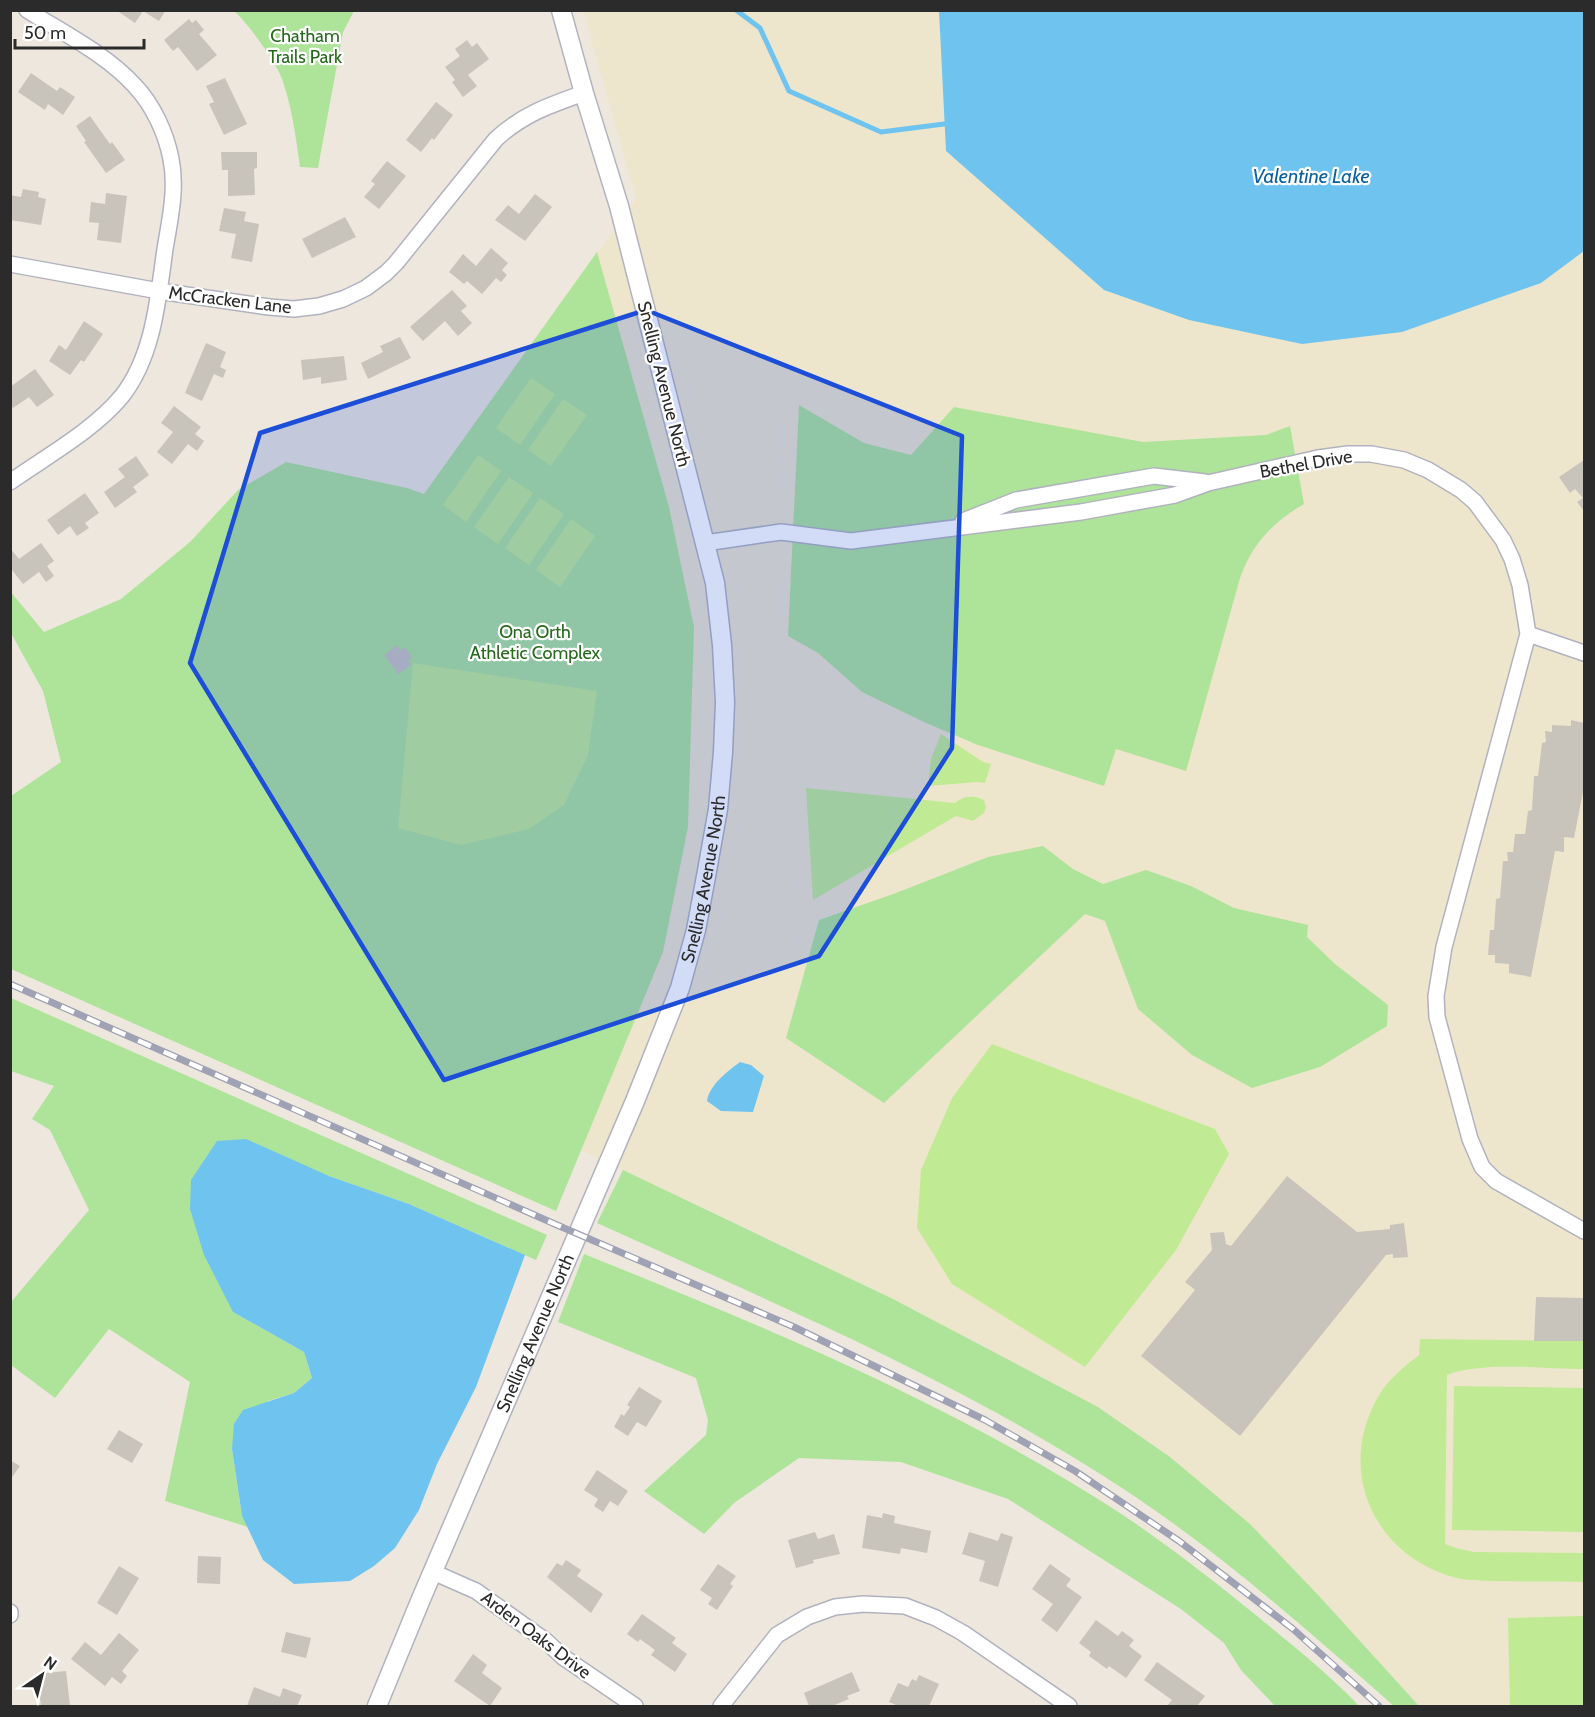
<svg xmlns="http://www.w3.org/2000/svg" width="1595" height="1717" font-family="Cabin,sans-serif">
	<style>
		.education { fill: #eee6cc }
		.green { fill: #ade499 }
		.pitch { fill: #c0eb94 }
		.water { fill: #6fc4ef }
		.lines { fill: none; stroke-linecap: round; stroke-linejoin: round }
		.stream { stroke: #6fc4ef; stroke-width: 5 }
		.building { fill: #c8c4bc }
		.minor-casing { stroke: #b1b2bf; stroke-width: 18 }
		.tertiary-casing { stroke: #b1b2bf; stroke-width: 21 }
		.minor { stroke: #fff; stroke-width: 15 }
		.tertiary { stroke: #fff; stroke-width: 18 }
		.rail-casing { stroke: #9fa1b5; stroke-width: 7 }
		.rail { stroke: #fff; stroke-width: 4.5; stroke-dasharray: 14; stroke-linecap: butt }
		.marked { fill: #1d4ed8; fill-opacity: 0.2; stroke: #1d4ed8; stroke-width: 4.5; stroke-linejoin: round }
		.labels { text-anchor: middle; stroke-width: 4.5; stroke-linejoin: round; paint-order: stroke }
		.park-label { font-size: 18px; fill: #25691a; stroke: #fff }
		.street-label { font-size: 18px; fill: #2b2b2b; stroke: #fff }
		.water-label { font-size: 20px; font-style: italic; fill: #0c619d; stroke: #fff }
	</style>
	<rect width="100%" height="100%" fill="#ede7dd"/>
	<path class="education" d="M583,11H1584V1706H1419L1320,1597L1250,1524L1170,1457L1098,1407L893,1299L715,1213L284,1013L424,494L636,199Z"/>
	<path class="green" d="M234,11H354L343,32L318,168L300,167C296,138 292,107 282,79C277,63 247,22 234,11Z
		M597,252L669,507L694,627L688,827L663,952L556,1211L11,969V796L61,762L43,691L11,633L10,591L44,632L121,599L190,542L238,490L286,462L407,488L424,494Z
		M799,405L864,443L911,455L954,407L1143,442L1266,435L1290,426L1304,504C1273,522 1252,544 1240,578L1186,771L1116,749L1104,786L978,745L926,723L862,692L818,653L788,636Z
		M1043,846L1073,869L1103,884L1146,870L1191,886L1234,908L1308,925L1307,937L1335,964L1388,1005L1387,1026L1320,1067L1252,1088L1192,1055L1138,1009L1105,921L1085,914L884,1103L786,1038L819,920L896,893L988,857Z
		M11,998L547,1235L536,1260L409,1204L329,1176L233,1312L304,1352L312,1378L294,1393L268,1401L232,1450L242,1516L248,1527L165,1501L190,1382L109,1329L55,1398L11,1365V1302L89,1210L50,1130L32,1119L54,1086L11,1071Z
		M623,1170L893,1299L1098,1407L1170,1457L1250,1524L1320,1597L1419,1706H1394C1307,1630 1220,1552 1122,1488C958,1380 775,1304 597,1223Z
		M584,1254C768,1328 957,1406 1123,1515C1169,1546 1214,1581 1257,1616C1292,1645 1328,1673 1359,1706H1275L1241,1670L1224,1643L1181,1609L1008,1499L901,1462L799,1458L734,1503L704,1534L644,1491L706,1435L708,1420L696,1378L558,1322Z"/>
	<path class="pitch" d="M531,378L555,394L520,445L496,428Z
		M563,399L587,415L551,466L528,450Z
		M478,455L501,471L466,522L443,505Z
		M509,477L533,493L498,544L474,527Z
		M540,498L564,514L529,565L505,548Z
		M571,519L595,536L560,587L536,570Z
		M413,663L597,691L588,755L564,805L529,829L461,845L398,828Z
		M941,734L983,762L991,764L985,783L978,782L928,786L931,759Z
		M806,788L955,803C965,795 973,795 984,800L986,807L984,813L973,821L956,816L813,900Z
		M992,1044L1215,1129L1229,1154L1176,1250L1085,1367L952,1284L917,1228L921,1170L952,1098Z
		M1420,1339L1584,1341V1369C1547,1369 1481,1361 1447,1375L1445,1544L1456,1548L1474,1552L1584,1553V1582C1554,1581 1524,1582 1493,1581C1480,1580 1465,1581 1453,1577C1373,1554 1336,1470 1378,1397C1388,1379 1404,1367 1419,1355Z
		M1454,1386L1584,1388V1532L1452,1530Z
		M1584,1616V1706H1510L1508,1618Z"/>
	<path class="water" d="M939,11H1584V251L1541,283L1402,332L1302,344L1189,320L1104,290L946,151Z
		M740,1062L751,1065L764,1076L753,1112L721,1111L707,1101C710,1084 727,1072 740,1062Z
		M246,1139L329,1176L409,1204L525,1255L476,1387L437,1464L419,1510L395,1548L374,1566L350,1581L294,1584L263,1560L242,1516L232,1449L234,1424L243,1410L294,1393L312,1378L304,1352L233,1312L204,1255L190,1209L191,1180L217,1141Z"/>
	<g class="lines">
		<path class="stream" d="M736,10L760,28L789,91L881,132L952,123"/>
	</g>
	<path class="building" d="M116,10H166L159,21L143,11L135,23Z
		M189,19L192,23L196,20L204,30L199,34L217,55L197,71L178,47L173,51L164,40Z
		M467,40L472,47L477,43L489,59L468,75L477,86L463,97L452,82L455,80L445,67L460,56L455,49Z
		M31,73L57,91L60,87L75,97L63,115L48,104L45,110L18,92Z
		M225,78L247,124L224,135L209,104L214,102L206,86Z
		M436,102L453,115L434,140L432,138L421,152L406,140Z
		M90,116L110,144L112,142L125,160L106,173L84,142L86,141L76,126Z
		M221,152H257V168L254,169L255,195L228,196V170H222Z
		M387,161L406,176L379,209L364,197L375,184L371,181Z
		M23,189L39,192L38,197L46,199L41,225L10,220V195L21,197Z
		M106,193L127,196L121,243L97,240L99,223L89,222L91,202L105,204Z
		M535,194L552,207L525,241L495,220L508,205L519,214Z
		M224,208L246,212L244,221L259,224L252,262L231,258L236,234L219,231Z
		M345,217L356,237L312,258L302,239Z
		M491,248L508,263L502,270L507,275L501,282L496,278L482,294L467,281L464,284L449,272L463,254L476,266Z
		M452,290L467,306L461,311L472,323L458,336L445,321L423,341L410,327Z
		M84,321L103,334L84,362L81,360L70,375L49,361L59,345L66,350Z
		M400,337L411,358L368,379L361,363L383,352L380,346Z
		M206,343L226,352L220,367L226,370L223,378L214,374L202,401L185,393Z
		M344,356L347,380L321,384V377L303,380L301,360Z
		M35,369L54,395L37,407L29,397L13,408L10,404V387Z
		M174,406L201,427L195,434L204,441L197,451L188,444L172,464L157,452L173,432L161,423Z
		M136,456L149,475L133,487L137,492L115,508L104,492L125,477L118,469Z
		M1584,460V511L1577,502L1583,498L1575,489L1570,493L1559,477Z
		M85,493L99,513L85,523L89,528L77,536L70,526L58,535L47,520Z
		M41,543L54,561L47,566L54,576L46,582L39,572L23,584L12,570L10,571V548L19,559Z
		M397,645L400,650L405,647L412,657L408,660L411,665L398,674L384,655Z
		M1571,720L1584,723V787L1574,838L1564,837V852L1555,851L1531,977L1509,973V964L1495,963V955H1488L1490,930H1494L1496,899L1500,898L1503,861H1508L1507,852H1513L1515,834H1525L1528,811L1532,810L1534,776H1538L1542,743L1546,742L1545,731L1552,732V725L1571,726Z
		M1287,1176L1357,1232L1390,1229V1225L1404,1223L1408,1257L1393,1258V1254L1386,1255L1240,1436L1141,1356L1195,1290L1185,1282L1212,1250L1210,1233L1224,1232L1226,1244L1231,1246Z
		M1536,1297L1584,1298V1341H1534Z
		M639,1387L662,1401L646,1427L637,1422L628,1436L614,1427L621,1414L624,1416L630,1407L627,1405Z
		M119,1430L143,1444L132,1463L107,1449Z
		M10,1460L20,1466L10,1480Z
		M597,1470L628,1491L618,1506L610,1501L603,1512L594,1506L598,1499L584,1490Z
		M883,1513L895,1516L894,1523L931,1531L927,1553L901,1548L900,1554L862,1548L867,1515L882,1518Z
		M815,1532L818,1539L834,1534L840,1554L813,1560L814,1563L796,1568L788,1540Z
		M969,1532L998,1541L1001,1533L1013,1537L998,1587L979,1581L985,1561L962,1554Z
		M198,1556L221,1557L220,1584L197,1583Z
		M566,1560L581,1570L577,1576L603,1594L591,1613L547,1577L557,1563L562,1566Z
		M718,1564L736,1576L730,1584L733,1586L717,1610L708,1604L712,1598L700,1590Z
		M1050,1564L1071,1579L1066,1586L1082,1597L1057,1632L1041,1620L1053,1604L1032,1589Z
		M119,1566L139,1578L117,1615L97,1603Z
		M642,1614L676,1638L672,1643L687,1654L675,1672L651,1655L655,1650L640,1639L638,1642L627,1634Z
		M1096,1620L1118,1636L1122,1631L1134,1640L1129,1646L1142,1656L1126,1678L1109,1666L1107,1669L1089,1656L1091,1652L1079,1643Z
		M286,1632L311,1638L306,1658L281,1652Z
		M119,1633L139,1650L122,1671L127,1676L121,1684L112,1677L105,1686L71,1659L85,1642L101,1655Z
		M473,1654L487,1665L482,1673L502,1688L490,1706L454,1681Z
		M1157,1662L1205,1696L1197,1706H1167L1172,1700L1144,1680Z
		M66,1671L70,1706H41L37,1674Z
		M852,1672L860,1691L847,1696L849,1699L832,1706H809L804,1693Z
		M919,1675L939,1684L929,1706H898L889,1702L898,1683L908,1687L912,1679L916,1681Z
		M254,1687L280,1697L283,1688L302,1695L297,1706L281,1705V1706H247Z"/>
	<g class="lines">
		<defs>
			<path id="minor" d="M10,264L159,291L269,307L294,309L319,306L343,299L366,288L386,273L396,263L496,139C523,114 550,105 584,93
				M10,482C47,456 94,430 122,396C154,355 158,298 165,249C170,219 177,189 171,159C166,133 153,105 135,86C106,54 63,33 27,10
				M963,521L1016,500L1154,476L1205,482
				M705,543L781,532L851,541L1081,512L1175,495L1208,483L1318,458L1348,454H1371L1404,460L1428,470L1461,490L1475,502L1503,540L1512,559L1520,585L1528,634L1584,653
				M1528,634L1444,947L1436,996L1437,1017L1470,1139L1482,1167L1496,1181L1584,1231
				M433,1572L476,1591L546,1641L563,1657L635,1706
				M10,1612V1615
				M721,1706L777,1635L807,1617L835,1607L863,1604L905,1606L936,1618L963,1633L1069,1706"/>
			<g id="tertiary">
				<path id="s1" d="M377,1706L421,1599L635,1101L680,988L696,930L707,871L718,809L723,752L725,702L722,645L715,583L619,206L584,93L561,10"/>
			</g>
		</defs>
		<use href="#minor" class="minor-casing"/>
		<use href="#tertiary" class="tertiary-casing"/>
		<use href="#minor" class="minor"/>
		<use href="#tertiary" class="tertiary"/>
		<defs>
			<path id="rail" d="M10,984L557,1225L794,1327L985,1420L1075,1471L1179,1541L1293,1629L1379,1706"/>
		</defs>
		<use href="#rail" class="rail-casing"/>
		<use href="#rail" class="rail"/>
	</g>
	<path class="marked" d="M646,310L962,436L952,748L819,956L444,1080L190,663L260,433Z"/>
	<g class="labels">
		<g class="park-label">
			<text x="305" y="42">Chatham<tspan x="305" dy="21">Trails Park</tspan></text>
			<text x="535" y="638">Ona Orth<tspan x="535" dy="21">Athletic Complex</tspan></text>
		</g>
		<g class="street-label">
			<text transform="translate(230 300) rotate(7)" y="6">McCracken Lane</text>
			<text transform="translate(664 384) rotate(76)" y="6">Snelling Avenue North</text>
			<text transform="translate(1306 464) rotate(-10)" y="6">Bethel Drive</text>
			<text dy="6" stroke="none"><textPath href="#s1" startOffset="891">Snelling Avenue North</textPath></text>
			<text dy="6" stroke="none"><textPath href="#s1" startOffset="405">Snelling Avenue North</textPath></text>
			<text transform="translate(536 1635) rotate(37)" y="6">Arden Oaks Drive</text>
		</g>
		<g class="water-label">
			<text x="1311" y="183">Valentine Lake</text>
		</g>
	</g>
	<rect width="1595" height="1717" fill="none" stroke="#2b2b2b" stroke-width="24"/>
	<g transform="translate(42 1675) rotate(35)" stroke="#ffffff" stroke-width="4.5" paint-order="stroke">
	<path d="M0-4.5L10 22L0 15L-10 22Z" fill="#2b2b2b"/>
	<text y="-9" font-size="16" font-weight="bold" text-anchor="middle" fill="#2b2b2b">N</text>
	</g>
	<path d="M15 39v9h129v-9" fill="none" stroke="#2b2b2b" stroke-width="3"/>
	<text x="24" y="39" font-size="18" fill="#2b2b2b" stroke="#ffffff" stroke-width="4.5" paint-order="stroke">50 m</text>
</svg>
